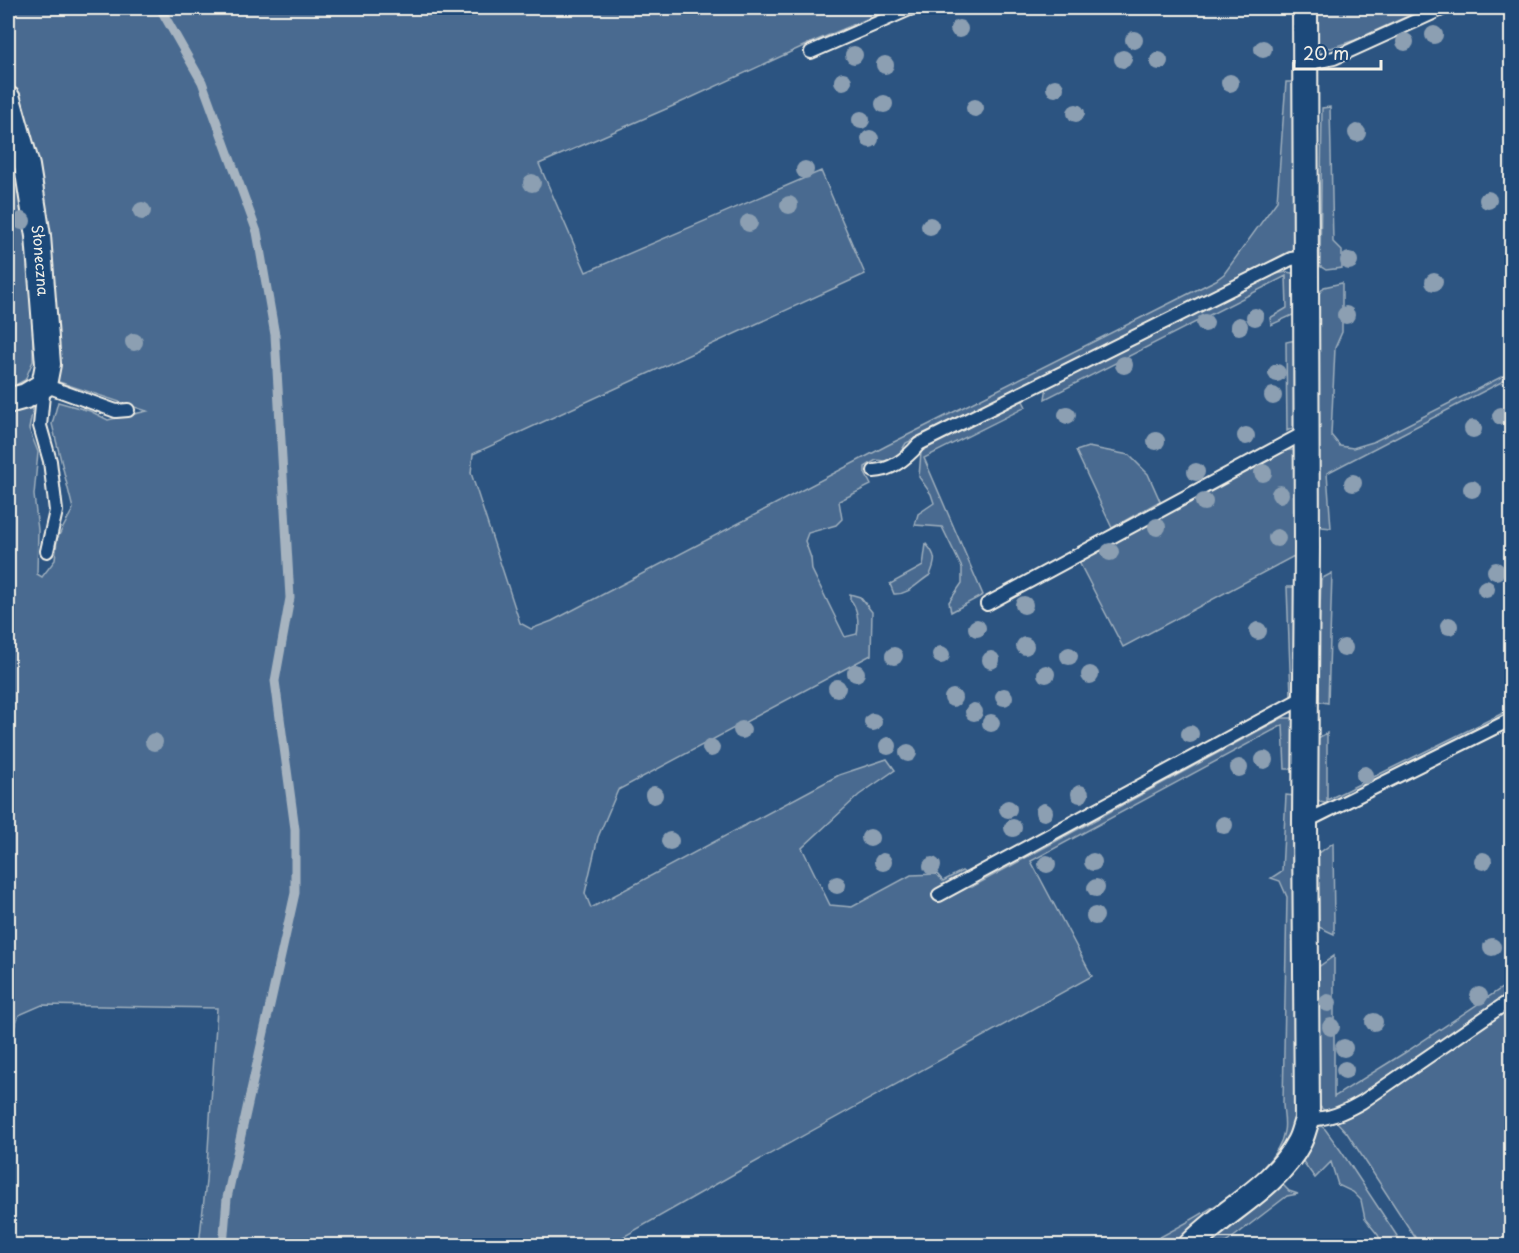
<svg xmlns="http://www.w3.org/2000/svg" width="1519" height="1253" font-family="'Playpen Sans',sans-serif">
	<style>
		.green { fill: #496b90; stroke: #9eaebc; stroke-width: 1.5 }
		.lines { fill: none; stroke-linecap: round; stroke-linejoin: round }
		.stream { stroke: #a7b4c0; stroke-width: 9 }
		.service-casing { stroke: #f4f1e8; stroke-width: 16 }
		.minor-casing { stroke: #f4f1e8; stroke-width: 28 }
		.service { stroke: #1f4a7a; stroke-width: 12 }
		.minor { stroke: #1f4a7a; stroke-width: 24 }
		.tree { fill: #8c9fb2 }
		.labels { text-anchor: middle; stroke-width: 5; stroke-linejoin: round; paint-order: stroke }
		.street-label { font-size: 15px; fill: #f4f1e8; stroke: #1f4a7a }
	</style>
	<rect width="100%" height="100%" fill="#2c5481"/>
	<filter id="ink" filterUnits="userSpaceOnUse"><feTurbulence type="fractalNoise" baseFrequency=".0167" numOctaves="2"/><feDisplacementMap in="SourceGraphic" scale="12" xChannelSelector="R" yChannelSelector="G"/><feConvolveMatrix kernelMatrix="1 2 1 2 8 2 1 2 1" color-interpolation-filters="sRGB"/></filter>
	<g filter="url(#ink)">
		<path class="green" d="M8,8H893L808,44L673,106L539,164L586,272L821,171L865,274L473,454L471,473L520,623L531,629L552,621L888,445L1216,280L1224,274L1277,201L1286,82H1295V250L906,443L899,455L885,461L876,460L865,467V473L871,485L839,501L842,519L836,525L808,533L805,541L811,558L812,570L845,637L857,634C859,623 858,608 850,599V594L860,597L872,612L871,655L618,790L598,837L585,893L591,908L839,775L887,759L895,770L859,795L802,848L830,905L852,907L911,875L937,874L943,881L962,871L966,874L964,887H972L1282,718H1300L1297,769H1285L1283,725L1031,861L1092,976L741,1170L623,1237L626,1245H199L206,1181L217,1008L42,1005L19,1015L8,1043V410L34,403L29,429L38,452L34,495L38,530L37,574L42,577L55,560L57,539L73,509L52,424L58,402L90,411L108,420L147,411L56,381L22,120L8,78Z
			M1315,8H1426L1355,40L1331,48L1320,47L1316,43Z
			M1330,107L1333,242L1342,251V268L1326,270L1320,266L1322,108Z
			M8,128L15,157L33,291V361L25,380L8,389Z
			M1287,272L1297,274V313L1271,325L1270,318L1287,308L1286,276L1045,399L1047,386L1234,294L1276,274Z
			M1342,283V332L1335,348L1331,435L1340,446L1353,448L1373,442L1511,372V377L1327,473L1331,528L1322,527L1318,522L1317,296L1324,287Z
			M1296,340L1298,425L1287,431L1286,342Z
			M1022,399L1026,407L924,458L983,595L951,612L949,602L962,583V568L942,527L915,525L918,514L934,503L931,494L919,477L921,452L925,447Z
			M1088,447L1129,455L1148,474L1160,501L1112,528L1076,451Z
			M1285,450H1296V555L1123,647L1079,562Z
			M926,544C937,556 936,561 930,575C918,582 909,595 894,594L890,584L923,566Z
			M1332,573L1328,703L1317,701L1321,579Z
			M1287,587H1298L1299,691L1291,695Z
			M1511,709V712L1328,804L1320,802L1317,798L1316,739L1327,733V800Z
			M1286,795L1294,796L1297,1122L1289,1145L1257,1182L1172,1245L1143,1246C1183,1225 1276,1179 1284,1131C1286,1122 1283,1111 1283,1103L1287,897L1280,881L1271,878L1282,871Z
			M1333,843L1334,925V934L1319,927L1318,854Z
			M1334,956V1097L1409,1050L1511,982V991L1365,1093C1355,1099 1340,1112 1327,1111C1322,1111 1319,1105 1316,1101L1317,968Z
			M1511,1005V1245H1420L1347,1133L1336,1121Z
			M1321,1126L1325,1129L1341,1151L1403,1245H1383L1378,1235L1365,1219L1361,1200L1353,1192L1338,1185L1331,1162L1315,1178L1299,1156L1315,1127Z
			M1283,1185L1289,1191L1298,1194L1287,1196L1223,1245L1201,1246L1275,1188Z"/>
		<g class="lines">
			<path class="stream" d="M160,8L202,82L257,232L275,335L290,598L275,681L295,829V893L227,1198L223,1246"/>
			<defs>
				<path id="service" d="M811,52L912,8
					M1305,64L1334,58L1444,8
					M874,471C893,470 907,458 919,444L1291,259L1306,257
					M47,551L56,511L50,461L40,426L44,385L116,411L128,410
					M987,604L1306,432
					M1305,822L1512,719
					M939,895L1306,696
					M1307,1120C1331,1118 1341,1114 1362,1102L1512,999"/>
				<g id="minor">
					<path id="s1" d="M8,99L27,166L38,236L48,364L44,385L26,396L8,401"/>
					<path d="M1190,1246C1225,1209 1275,1188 1299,1142C1303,1135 1304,1127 1307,1120L1305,822L1307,548L1305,8"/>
				</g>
			</defs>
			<use href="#service" class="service-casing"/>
			<use href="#minor" class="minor-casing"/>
			<use href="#service" class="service"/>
			<use href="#minor" class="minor"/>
		</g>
		<g class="tree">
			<circle cx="959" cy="29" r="9"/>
			<circle cx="1434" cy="35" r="9"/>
			<circle cx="1134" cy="40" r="9"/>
			<circle cx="1405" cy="42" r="9"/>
			<circle cx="1263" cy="49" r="9"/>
			<circle cx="854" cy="55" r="9"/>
			<circle cx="1123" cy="59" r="9"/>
			<circle cx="1159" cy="61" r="9"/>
			<circle cx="885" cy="65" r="9"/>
			<circle cx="843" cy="81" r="9"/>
			<circle cx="1230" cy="83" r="9"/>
			<circle cx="1055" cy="88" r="9"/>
			<circle cx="884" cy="104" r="9"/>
			<circle cx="975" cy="108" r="9"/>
			<circle cx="1076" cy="113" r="9"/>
			<circle cx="861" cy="120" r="9"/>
			<circle cx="1357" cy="133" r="9"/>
			<circle cx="870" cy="139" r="9"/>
			<circle cx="805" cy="170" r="9"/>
			<circle cx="532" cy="183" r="9"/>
			<circle cx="1488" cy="200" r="9"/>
			<circle cx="789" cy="205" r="9"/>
			<circle cx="142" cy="211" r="9"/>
			<circle cx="22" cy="221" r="9"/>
			<circle cx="749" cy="223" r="9"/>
			<circle cx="930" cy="226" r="9"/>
			<circle cx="1349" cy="261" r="9"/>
			<circle cx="1434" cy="282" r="9"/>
			<circle cx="1346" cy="315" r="9"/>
			<circle cx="1255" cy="317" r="9"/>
			<circle cx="1205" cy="323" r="9"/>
			<circle cx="1239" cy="326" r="9"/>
			<circle cx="134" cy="342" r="9"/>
			<circle cx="1124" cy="365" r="9"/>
			<circle cx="1277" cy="373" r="9"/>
			<circle cx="1273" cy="396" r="9"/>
			<circle cx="1067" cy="415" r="9"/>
			<circle cx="1501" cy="416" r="9"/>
			<circle cx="1473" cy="429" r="9"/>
			<circle cx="1246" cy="436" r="9"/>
			<circle cx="1156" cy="441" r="9"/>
			<circle cx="1196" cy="472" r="9"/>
			<circle cx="1263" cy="473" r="9"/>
			<circle cx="1353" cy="483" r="9"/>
			<circle cx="1472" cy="489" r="9"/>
			<circle cx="1280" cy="494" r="9"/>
			<circle cx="1204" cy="502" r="9"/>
			<circle cx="1157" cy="527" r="9"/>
			<circle cx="1277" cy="538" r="9"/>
			<circle cx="1110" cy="552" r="9"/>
			<circle cx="1496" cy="571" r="9"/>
			<circle cx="1486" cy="589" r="9"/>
			<circle cx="1024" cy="605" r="9"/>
			<circle cx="1449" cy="626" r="9"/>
			<circle cx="977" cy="628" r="9"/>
			<circle cx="1258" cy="631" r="9"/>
			<circle cx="1025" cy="646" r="9"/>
			<circle cx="1344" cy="648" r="9"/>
			<circle cx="941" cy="655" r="9"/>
			<circle cx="894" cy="656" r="9"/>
			<circle cx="1069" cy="656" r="9"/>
			<circle cx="991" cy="660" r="9"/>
			<circle cx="856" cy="673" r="9"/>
			<circle cx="1046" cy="674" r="9"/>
			<circle cx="1090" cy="675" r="9"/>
			<circle cx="837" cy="688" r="9"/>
			<circle cx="1004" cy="697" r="9"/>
			<circle cx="953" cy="698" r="9"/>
			<circle cx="974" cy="712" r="9"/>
			<circle cx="873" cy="722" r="9"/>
			<circle cx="991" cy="723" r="9"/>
			<circle cx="742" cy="730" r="9"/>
			<circle cx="1190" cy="734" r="9"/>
			<circle cx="154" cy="742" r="9"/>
			<circle cx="888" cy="746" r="9"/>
			<circle cx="711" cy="748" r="9"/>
			<circle cx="908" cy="753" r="9"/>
			<circle cx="1264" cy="760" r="9"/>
			<circle cx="1239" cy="768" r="9"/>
			<circle cx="1365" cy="775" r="9"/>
			<circle cx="1080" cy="794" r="9"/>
			<circle cx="654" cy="795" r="9"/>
			<circle cx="1008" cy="809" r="9"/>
			<circle cx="1044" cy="812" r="9"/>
			<circle cx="1224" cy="825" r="9"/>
			<circle cx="1013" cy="828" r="9"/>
			<circle cx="870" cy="838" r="9"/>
			<circle cx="670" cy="841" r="9"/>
			<circle cx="1483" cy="861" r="9"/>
			<circle cx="883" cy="862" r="9"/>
			<circle cx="1093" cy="862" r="9"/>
			<circle cx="1047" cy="864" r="9"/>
			<circle cx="932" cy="866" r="9"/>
			<circle cx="837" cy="885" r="9"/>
			<circle cx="1096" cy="888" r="9"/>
			<circle cx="1095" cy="916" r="9"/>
			<circle cx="1492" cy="947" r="9"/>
			<circle cx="1479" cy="996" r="9"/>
			<circle cx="1328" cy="1003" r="9"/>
			<circle cx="1374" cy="1022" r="9"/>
			<circle cx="1331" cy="1027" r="9"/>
			<circle cx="1344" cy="1048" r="9"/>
			<circle cx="1345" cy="1070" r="9"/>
		</g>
	</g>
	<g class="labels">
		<g class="street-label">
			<text dy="5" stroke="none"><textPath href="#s1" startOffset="165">Słoneczna</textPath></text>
		</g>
	</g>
	<rect width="1519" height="1253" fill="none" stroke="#1f4a7a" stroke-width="30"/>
	<rect x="15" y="15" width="1489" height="1223" fill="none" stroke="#f4f1e8" stroke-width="2" filter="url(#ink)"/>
	<path d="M1294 60v9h87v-9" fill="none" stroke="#f4f1e8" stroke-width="3"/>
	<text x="1303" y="60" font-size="18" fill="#f4f1e8" stroke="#1f4a7a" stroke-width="4.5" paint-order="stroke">20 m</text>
</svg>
